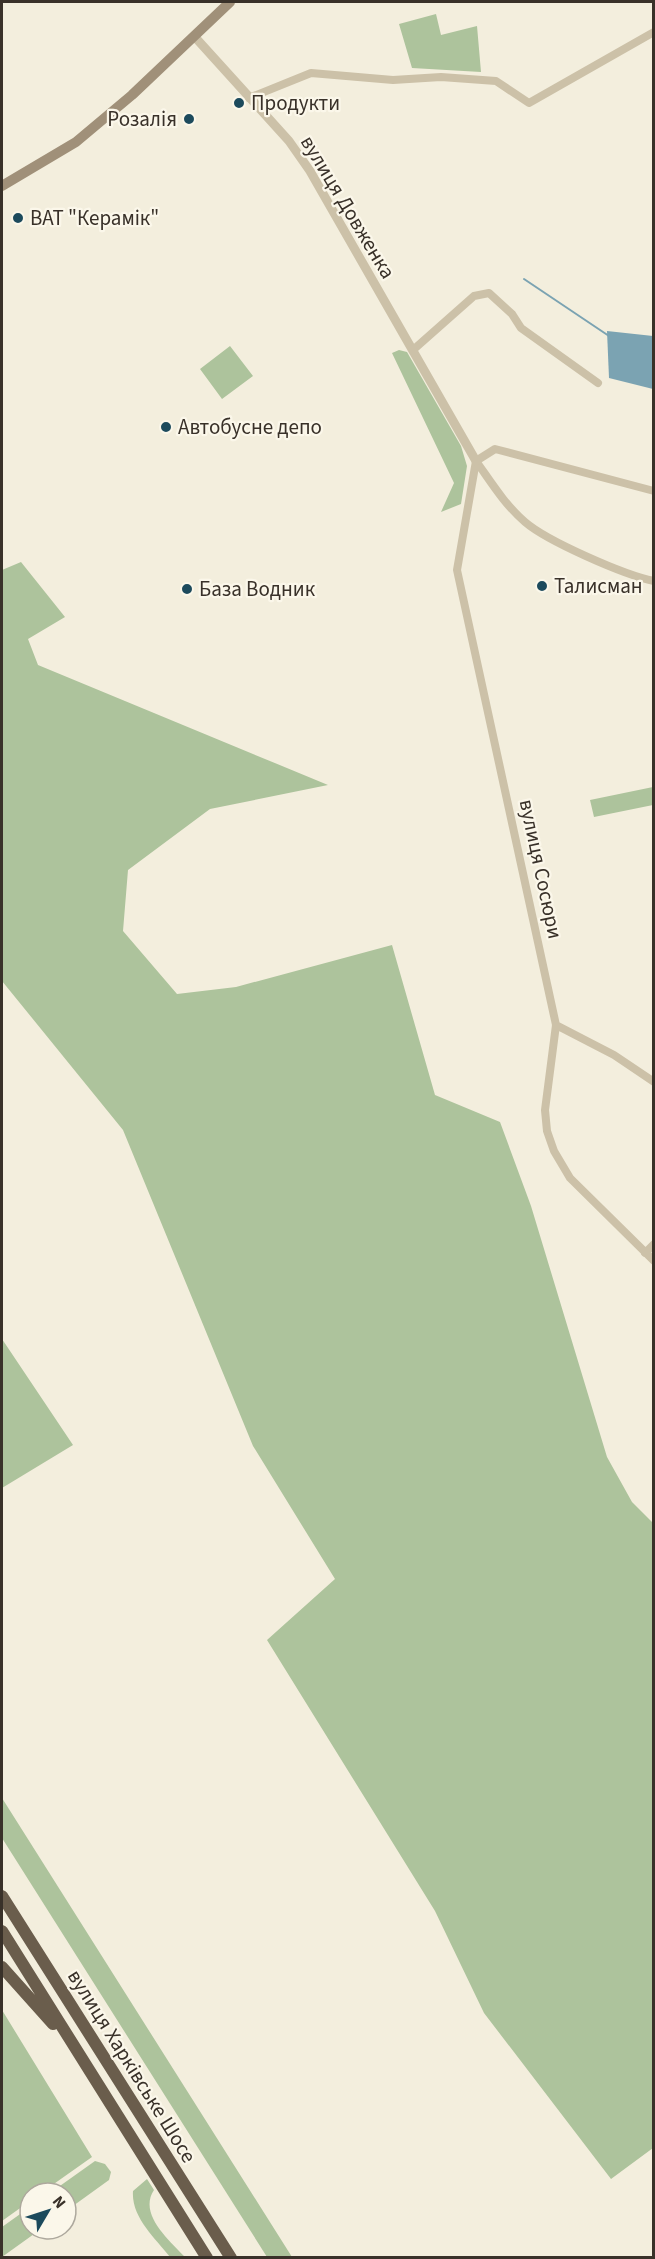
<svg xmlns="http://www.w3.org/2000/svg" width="655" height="2259" font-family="'Source Sans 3',sans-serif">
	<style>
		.green { fill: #adc39c }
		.water { fill: #7ba3b2 }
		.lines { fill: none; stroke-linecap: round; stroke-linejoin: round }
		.stream { stroke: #7ba3b2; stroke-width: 2 }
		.minor { stroke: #ccc1a8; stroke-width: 8 }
		.tertiary { stroke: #ccc1a8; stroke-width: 9 }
		.secondary { stroke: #a09079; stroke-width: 10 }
		.trunk { stroke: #6a5d4c; stroke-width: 12 }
		.poi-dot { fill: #1c4a5c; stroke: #fbf7ea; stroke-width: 2 }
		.labels { text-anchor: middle; stroke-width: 4.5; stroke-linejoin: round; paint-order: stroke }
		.poi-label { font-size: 21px; fill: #393129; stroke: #fbf7ea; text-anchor: start }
		.street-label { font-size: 21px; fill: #393129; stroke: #fbf7ea }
	</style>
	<rect width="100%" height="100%" fill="#f3eedd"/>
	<path class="green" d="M436,14L441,35L477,26L481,72L412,68L399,24Z
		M230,346L253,376L222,399L200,369Z
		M399,350L407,352L461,446L467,466L461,504L441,512L454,483L392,353Z
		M21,562L65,617L28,639L38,665L328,785L210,809L128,870L123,931L177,994L236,987L392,945L435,1095L500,1122L531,1206L607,1457L632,1502L653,1523V2148L611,2179L484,2013L435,1911L267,1640L335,1579L253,1446L123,1130L2,981V570Z
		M653,787V805L594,817L590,800Z
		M2,1339L73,1445L2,1488Z
		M2,1798L292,2257H267L2,1838Z
		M2,2010L92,2157L41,2193H30V2201L2,2221Z
		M95,2161L105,2164L111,2172L109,2180L66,2211V2193H50Z
		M147,2179L154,2190C138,2214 169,2240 185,2257H170C155,2238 131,2217 133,2191Z
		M30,2207V2229H41L2,2257V2227Z"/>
	<path class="water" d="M607,331L653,336V389L609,378Z"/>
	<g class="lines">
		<path class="stream" d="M524,279L609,336"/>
		<path class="minor" d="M249,98L311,73L393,80L441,77L496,81L529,103L654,32
			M413,350L474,296L489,293L512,314L521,328L598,383
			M476,461L457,570L556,1025L545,1110L547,1131L554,1151L570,1178L654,1261
			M476,461C491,482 505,505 525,522C547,541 624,575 654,581
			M476,461L495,449L654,491
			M556,1025L614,1055L654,1082
			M645,1253L654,1244"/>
		<path class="tertiary" d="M194,36L289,141L310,171L476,461"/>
		<path class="secondary" d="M2,186L76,142L132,95L230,2"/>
		<path class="trunk" d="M2,1896L231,2258
			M2,1931L207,2258
			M2,1967L53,2024"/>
	</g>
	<g class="poi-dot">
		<circle cx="239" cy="103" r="6"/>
		<circle cx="189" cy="119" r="6"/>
		<circle cx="18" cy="218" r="6"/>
		<circle cx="166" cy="427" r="6"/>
		<circle cx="542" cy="586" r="6"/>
		<circle cx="187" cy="589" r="6"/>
	</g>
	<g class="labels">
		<g class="poi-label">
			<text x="251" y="110">Продукти</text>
			<text x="177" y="126" text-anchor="end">Розалія</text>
			<text x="30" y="225">ВАТ "Керамік"</text>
			<text x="178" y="434">Автобусне депо</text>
			<text x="554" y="593">Талисман</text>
			<text x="199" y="596">База Водник</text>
		</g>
		<g class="street-label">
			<text transform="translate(348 207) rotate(59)" y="7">вулиця Довженка</text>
			<text transform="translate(541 869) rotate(78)" y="7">вулиця Сосюри</text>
			<text transform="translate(132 2066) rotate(58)" y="7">вулиця Харківське Шосе</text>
		</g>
	</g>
	<rect width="655" height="2259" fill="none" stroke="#393129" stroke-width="6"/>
	<g transform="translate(48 2211) rotate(51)"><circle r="28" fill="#fbf7ea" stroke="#ada89d" stroke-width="1.5"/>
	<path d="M0-4.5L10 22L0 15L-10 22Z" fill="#1c4a5c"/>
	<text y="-9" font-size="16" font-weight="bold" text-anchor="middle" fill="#393129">N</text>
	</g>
</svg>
